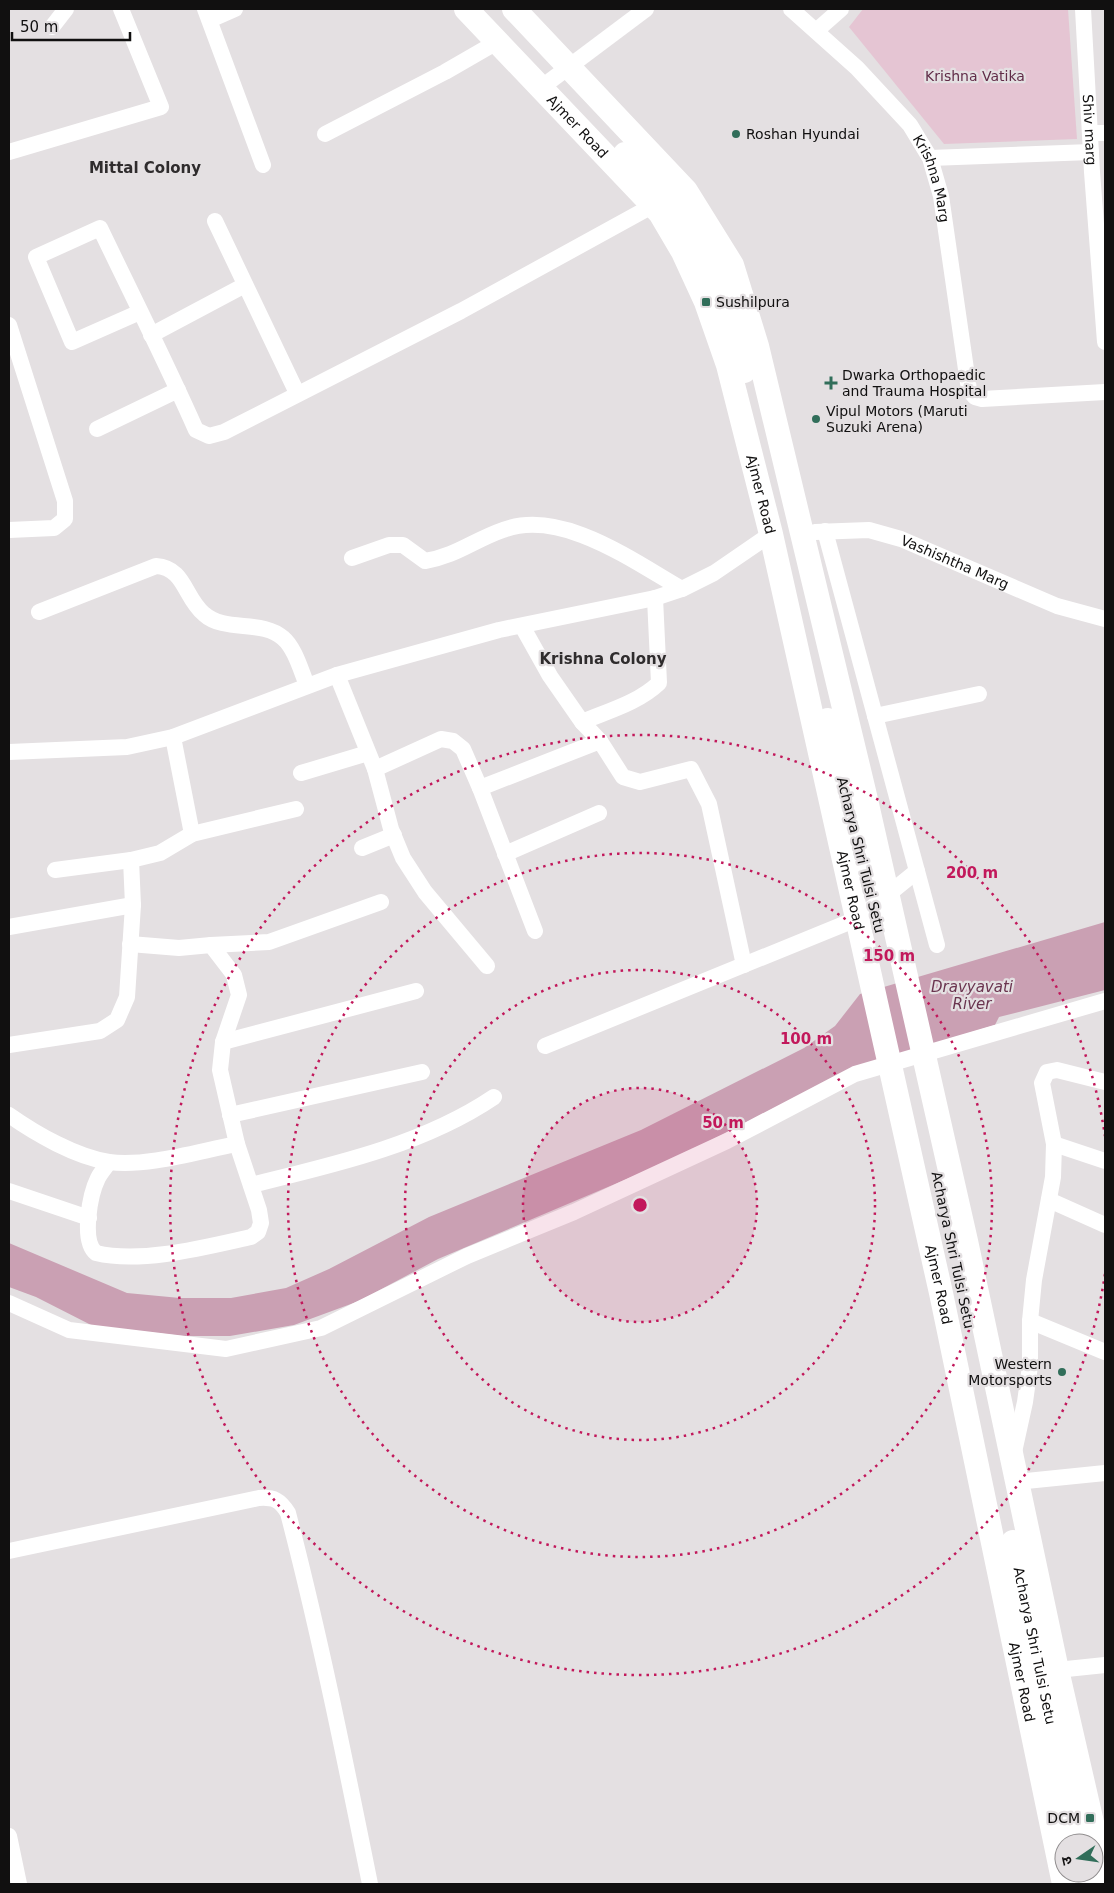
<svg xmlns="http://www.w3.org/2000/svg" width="1114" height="1893" font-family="'DejaVu Sans','Noto Sans Devanagari',sans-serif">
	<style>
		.green { fill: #e5c5d3 }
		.water { fill: #caa0b3 }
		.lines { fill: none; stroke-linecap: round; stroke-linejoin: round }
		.minor { stroke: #fff; stroke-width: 16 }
		.highway { stroke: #fff; stroke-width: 24 }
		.ring { fill: none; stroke: #c2185b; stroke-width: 2.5; stroke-dasharray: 2.5 5 }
		.poi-dot { fill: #316e5a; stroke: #e4e0e2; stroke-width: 2 }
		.labels { text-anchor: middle; stroke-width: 4.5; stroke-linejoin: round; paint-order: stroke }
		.park-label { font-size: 14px; fill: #612c48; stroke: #e4e0e2 }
		.street-label { font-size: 14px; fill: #111010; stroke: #e4e0e2 }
		.poi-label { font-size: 14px; fill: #111010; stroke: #e4e0e2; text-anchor: start }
		.neighbourhood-label { font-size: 15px; font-weight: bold; fill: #2f2c2d; stroke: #e4e0e2 }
		.water-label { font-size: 15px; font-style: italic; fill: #6a344f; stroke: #e4e0e2 }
		.centre { fill: #c2185b; stroke: #e4e0e2; stroke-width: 2.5 }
		.ring-label { font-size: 15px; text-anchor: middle; font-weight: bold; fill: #c2185b; stroke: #e4e0e2; stroke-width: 4.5; stroke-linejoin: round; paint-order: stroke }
	</style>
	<rect width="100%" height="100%" fill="#e4e0e2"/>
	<path class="green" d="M863,9H1068L1077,139L944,144L849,27Z"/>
	<path class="water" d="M1105,922V990L999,1017L995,1025L877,1061L792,1099L674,1159L438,1259L359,1301L294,1325L230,1336H183L93,1326L36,1297L9,1287V1243L127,1293L180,1298H231L286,1288L329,1269L429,1217L641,1130L804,1048L835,1026L860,994Z"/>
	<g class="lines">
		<g class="minor">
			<path d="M205,9L263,165"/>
			<path id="s1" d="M791,9L857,68L910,125L930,158L941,196L969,390L975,397L982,399L1105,392"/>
			<path id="s2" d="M1083,9L1092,172L1105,342"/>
			<path d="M210,20L235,9"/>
			<path d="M52,27L66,9"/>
			<path d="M816,31L841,9"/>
			<path d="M542,87L646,9"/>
			<path d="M1090,133H1105"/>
			<path d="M325,134L445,72L497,42"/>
			<path d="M9,152L161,107L121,9"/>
			<path d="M930,158L1091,152"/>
			<path d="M215,221L297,393"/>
			<path d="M140,312L72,342L36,257L100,228C132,295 166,362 196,430L209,436L224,432L461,311L652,206"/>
			<path d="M9,325L65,501V519L54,528L9,530"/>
			<path d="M151,335L245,285"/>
			<path d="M97,429L178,390"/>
			<path d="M825,531L937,945"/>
			<path id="s3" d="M815,532L869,530L901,539L1057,606L1105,619"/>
			<path d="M352,558L389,545H403L425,561C456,556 474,540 503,530C561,508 633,561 682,589"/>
			<path d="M39,612L156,566C185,568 184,597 204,614C225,633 262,619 283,638C295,648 301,671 307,685"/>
			<path d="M522,626L550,676L582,722L600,741L623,777L640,782L691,769L709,804L744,965"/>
			<path d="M337,675L375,769L391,829L403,858L425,892L487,966"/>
			<path d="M875,716L979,694"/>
			<path d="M582,722C608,711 638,703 659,683L655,598"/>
			<path d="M173,737L192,834"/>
			<path d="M9,752L127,747L173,737L337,675L499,630L655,598L682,589L714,573L771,534"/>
			<path d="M375,769L441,739L453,741L463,749L480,788L535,931"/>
			<path d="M301,773L368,753"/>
			<path d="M480,788L600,741"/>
			<path d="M362,848L394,835"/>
			<path d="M505,854L599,813"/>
			<path d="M55,870L131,860L160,853L192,834L296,809"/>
			<path d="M9,927L133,905"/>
			<path d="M211,945L269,942L381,902"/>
			<path d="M223,1042L416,991"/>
			<path d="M9,1045L100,1031L117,1020L127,997L133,905L131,860"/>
			<path d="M545,1046L859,918L917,871"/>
			<path d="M9,1115C36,1134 76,1157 109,1162C148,1167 199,1151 237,1144"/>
			<path d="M230,1115L422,1072"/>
			<path d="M1054,1144L1105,1161"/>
			<path d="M109,1162C106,1167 101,1172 98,1178C90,1194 81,1241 96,1253C141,1264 206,1247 251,1237L258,1232L261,1223L259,1210L237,1144L220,1070L223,1042L239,995L234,975L211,945L179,948L130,944"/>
			<path d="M251,1185C333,1165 423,1145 494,1097"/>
			<path d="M9,1191L89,1218"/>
			<path d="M1049,1200L1105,1225"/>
			<path d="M9,1303L69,1330L226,1349L321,1328L467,1256L574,1212L727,1141L855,1074L1105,1001"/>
			<path d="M1030,1321L1105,1352"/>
			<path d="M1014,1452L1025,1402L1030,1366V1321L1034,1280L1053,1177L1054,1144L1042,1083L1047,1072L1057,1070L1105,1082"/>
			<path d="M1016,1482L1105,1473"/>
			<path d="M9,1551L259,1498C274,1497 280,1500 288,1513C320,1636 345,1760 370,1884"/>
			<path d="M1057,1670L1105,1665"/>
			<path d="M9,1836L19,1884"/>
		</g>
		<g class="highway">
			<path id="s4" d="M466,9L660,213L683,252L706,302L728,365L771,534L941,1293L1064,1884"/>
			<path d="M514,9L686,191L732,265L757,346L864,791L966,1241L1057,1670L1105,1879"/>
			<path d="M625,154C651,182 681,207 701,240C725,280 734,327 744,371"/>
			<path d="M828,720L864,862"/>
			<path id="s5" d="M1013,1542L1076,1843"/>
			<path d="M1083,1873L1085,1884"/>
		</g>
	</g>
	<circle cx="640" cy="1205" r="117" fill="#c2185b" fill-opacity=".12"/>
	<g class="ring">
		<circle cx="640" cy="1205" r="117"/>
		<circle cx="640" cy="1205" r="235"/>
		<circle cx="640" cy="1205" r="352"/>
		<path d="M1105 1274A470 470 0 1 1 1105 1136"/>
	</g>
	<g class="poi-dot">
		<circle cx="736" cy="134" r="5"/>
		<rect x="701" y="297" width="10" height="10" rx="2.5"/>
		<path d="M828.5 375.5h5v5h5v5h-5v5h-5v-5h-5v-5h5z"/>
		<circle cx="816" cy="419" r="5"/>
		<circle cx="1062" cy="1372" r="5"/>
		<rect x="1085" y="1813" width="10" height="10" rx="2.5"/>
	</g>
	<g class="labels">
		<g class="park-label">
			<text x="975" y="81">Krishna Vatika</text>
		</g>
		<g class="street-label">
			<text dy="5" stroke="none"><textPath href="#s4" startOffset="162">Ajmer Road</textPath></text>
			<text dy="5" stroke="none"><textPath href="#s2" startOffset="121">Shiv marg</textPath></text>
			<text dy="5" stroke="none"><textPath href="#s1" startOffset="225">Krishna Marg</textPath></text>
			<text dy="5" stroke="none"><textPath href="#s4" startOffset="582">Ajmer Road</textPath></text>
			<text dy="5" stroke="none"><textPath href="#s3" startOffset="146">Vashishtha Marg</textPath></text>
			<text transform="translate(861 855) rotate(76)" y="5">Acharya Shri Tulsi Setu</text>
			<text dy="5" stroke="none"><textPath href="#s4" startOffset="988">Ajmer Road</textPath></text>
			<text transform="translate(953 1250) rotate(78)" y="5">Acharya Shri Tulsi Setu</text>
			<text dy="5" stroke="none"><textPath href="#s4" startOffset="1392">Ajmer Road</textPath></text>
			<text dy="5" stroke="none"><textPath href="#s5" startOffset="106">Acharya Shri Tulsi Setu</textPath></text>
			<text dy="5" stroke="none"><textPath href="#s4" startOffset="1798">Ajmer Road</textPath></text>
		</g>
		<g class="poi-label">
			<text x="746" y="139">Roshan Hyundai</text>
			<text x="716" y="307">Sushilpura</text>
			<text x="842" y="380">Dwarka Orthopaedic<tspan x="842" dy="16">and Trauma Hospital</tspan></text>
			<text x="826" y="416">Vipul Motors (Maruti<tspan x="826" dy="16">Suzuki Arena)</tspan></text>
			<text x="1052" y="1369" text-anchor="end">Western<tspan x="1052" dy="16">Motorsports</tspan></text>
			<text x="1080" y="1823" text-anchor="end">DCM</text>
		</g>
		<g class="neighbourhood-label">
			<text x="145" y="173">Mittal Colony</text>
			<text x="603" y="664">Krishna Colony</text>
		</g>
		<g class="water-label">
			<text x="972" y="992">Dravyavati<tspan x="972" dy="17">River</tspan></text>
		</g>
	</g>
	<circle cx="640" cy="1205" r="8" class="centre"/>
	<g class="ring-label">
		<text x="972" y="878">200 m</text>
		<text x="889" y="961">150 m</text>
		<text x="806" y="1044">100 m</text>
		<text x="723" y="1128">50 m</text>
	</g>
	<rect width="1114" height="1893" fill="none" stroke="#111010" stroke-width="20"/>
	<g transform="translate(1079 1858) rotate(257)"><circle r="24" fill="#e4e0e2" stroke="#908d8e"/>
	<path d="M0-4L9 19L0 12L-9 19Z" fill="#316e5a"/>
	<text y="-8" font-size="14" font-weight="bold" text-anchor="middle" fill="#111010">उ</text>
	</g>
	<path d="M12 32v8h118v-8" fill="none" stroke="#111010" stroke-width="2.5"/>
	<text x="20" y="32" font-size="15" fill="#111010" stroke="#e4e0e2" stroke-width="4" paint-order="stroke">50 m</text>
</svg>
